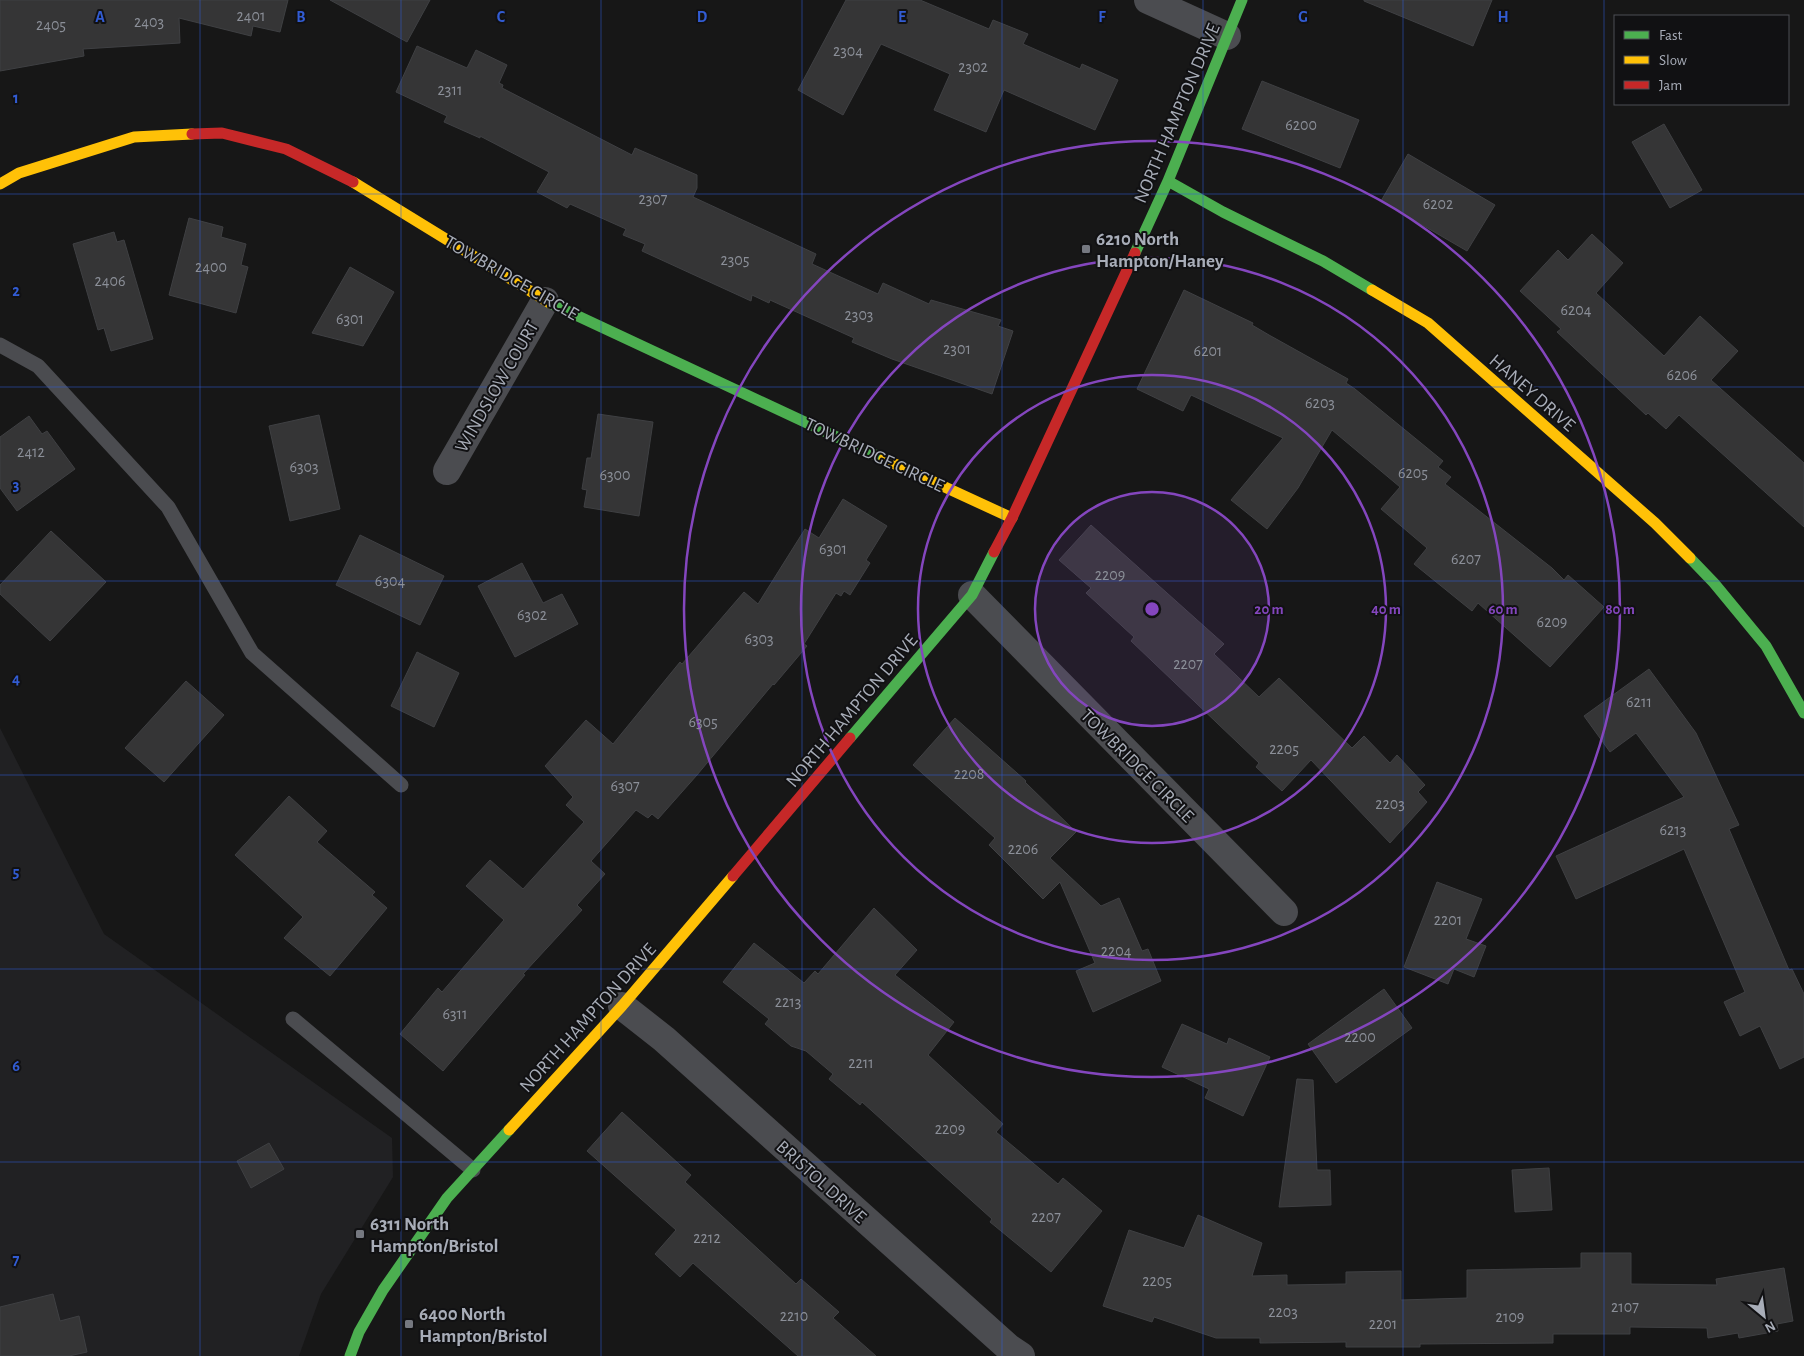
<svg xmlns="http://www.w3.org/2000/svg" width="1804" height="1356" font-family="'Alegreya Sans',sans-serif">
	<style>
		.built { fill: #212123 }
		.building { fill: #353536; stroke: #3f4043 }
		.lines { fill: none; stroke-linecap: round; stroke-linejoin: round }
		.lane { stroke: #4b4c50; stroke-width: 15 }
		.street { stroke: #4b4c50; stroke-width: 28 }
		.fast { stroke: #4caf50; stroke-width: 11 }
		.slow { stroke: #ffc107; stroke-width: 11 }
		.jam { stroke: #c62828; stroke-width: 11 }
		.grid { fill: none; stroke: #325cd3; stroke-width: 1; stroke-opacity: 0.55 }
		.ring { fill: none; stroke: #8446be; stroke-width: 2.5 }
		.poi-dot { fill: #757880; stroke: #111113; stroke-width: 2 }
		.labels { text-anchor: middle; stroke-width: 4; stroke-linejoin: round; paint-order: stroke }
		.number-label { font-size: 16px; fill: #8b8f98 }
		.street-label { font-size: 19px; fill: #a8adb8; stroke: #111113 }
		.poi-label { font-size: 19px; font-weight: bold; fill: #a8adb8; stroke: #111113; text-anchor: start }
		.grid-label { font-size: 16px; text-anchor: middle; font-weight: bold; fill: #325cd3; stroke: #111113; stroke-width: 4; stroke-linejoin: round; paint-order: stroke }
		.centre { fill: #8446be; stroke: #111113; stroke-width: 2.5 }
		.ring-label { font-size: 15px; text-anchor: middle; font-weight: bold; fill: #8446be; stroke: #111113; stroke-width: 4; stroke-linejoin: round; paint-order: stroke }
	</style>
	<rect width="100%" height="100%" fill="#171717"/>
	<path class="built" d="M0,728L104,934L392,1138L393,1177L321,1294L299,1356H0Z"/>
	<path class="building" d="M0,0H288L280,32L253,26L251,36L179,18L180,43L83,49L84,56L0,71Z
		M330,0H430L407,42Z
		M846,0H920L989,29L993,20L1028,34L1023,44L1080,69L1082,64L1118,80L1095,130L1004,90L986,132L934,110L950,74L881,44L843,115L798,90Z
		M1364,0H1492L1473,46L1364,1Z
		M417,46L467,68L476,50L507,65L499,83L503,85L502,88L632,155L635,148L697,175V188L693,197L816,254L812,264L878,294L883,283L929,304L931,300L1001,320L998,326L1013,331L992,394L892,359L852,342L854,338L770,300L769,303L752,295L751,301L642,251L645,244L623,235L626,229L570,204L567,208L537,192L549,172L480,136V138L444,122L447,116L396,92Z
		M1262,81L1359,120L1340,168L1242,129Z
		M1664,124L1702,190L1670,208L1632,142Z
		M1408,154L1495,205L1467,251L1381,201Z
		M189,218L223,227L221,237L246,244L241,265L248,267L236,313L169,295Z
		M114,232L117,242L124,240L153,339L111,351L104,328L98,330L73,244Z
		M1592,234L1623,263L1596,293L1664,356L1700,316L1738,351L1711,380L1804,463V527L1679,415L1666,429L1648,413L1646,415L1557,332L1561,329L1520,291L1558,250L1568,260Z
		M350,267L394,292L363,346L312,333Z
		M1184,290L1253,323L1252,325L1269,335L1348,379L1346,383L1355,389L1443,461L1438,467L1451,477L1445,484L1552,568L1564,580L1568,575L1604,607L1550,667L1478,603L1472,611L1414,564L1427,548L1381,509L1400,487L1332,430L1298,488L1267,529L1231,500L1283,438L1191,395L1183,411L1137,389Z
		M598,414L653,422L639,516L584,507L587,490L582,489L587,458H591Z
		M319,415L340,509L290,521L269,426Z
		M29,416L42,434L47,431L75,469L17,511L0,488V437Z
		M843,499L887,526L866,560L870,563L850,595L844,591L841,596L836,593L804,644L807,646L774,685L773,684L697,775L658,819L652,814L648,818L636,810L591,861L605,874L577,905L582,910L523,974L525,975L443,1071L400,1034L438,988L442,992L504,920L466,886L490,860L523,889L584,822L566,805L573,797L545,766L586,720L613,744L680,662L682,664L744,592L758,604L805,529L819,538Z
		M1091,525L1224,644L1214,654L1259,697L1279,678L1352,748L1364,736L1390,763L1397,755L1425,785L1418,792L1427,802L1390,843L1311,760L1282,791L1256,767L1259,763L1131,641L1134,637L1086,593L1091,588L1059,560Z
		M51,531L106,582L50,641L0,594V585Z
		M360,535L444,576L420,625L336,585Z
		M522,563L543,603L562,594L578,624L515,657L478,586Z
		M417,652L459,673L434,727L391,706Z
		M1649,669L1696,733L1739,825L1729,829L1789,970L1792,969L1804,994V1057L1780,1069L1760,1026L1740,1036L1724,1002L1745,992L1684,849L1576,899L1556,856L1684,797L1636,733L1610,752L1584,716Z
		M186,681L224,715L164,782L125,748Z
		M955,718L1026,781L1025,782L1076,832L1050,858L1101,906L1119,898L1142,951L1148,949L1161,981L1093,1012L1076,971L1095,963L1060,882L1043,899L989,845L995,838L913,765Z
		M289,796L327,831L317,842L375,892L372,895L387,908L330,976L284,938L303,917L235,855Z
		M1437,882L1482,899L1466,939L1486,946L1474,977L1454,969L1448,984L1404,967Z
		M874,908L917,950L895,975L954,1022L928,1055L1003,1124L996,1132L1058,1184L1063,1178L1102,1211L1051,1272L990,1222L992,1219L862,1102L860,1105L829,1079L833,1074L806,1051L791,1046L765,1024L769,1019L723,982L754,943L804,983L815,971L818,974Z
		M1384,989L1412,1028L1336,1083L1308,1044Z
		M1182,1024L1227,1044L1229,1038L1270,1057L1243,1116L1205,1098L1209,1089L1162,1067Z
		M1297,1079L1313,1080L1317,1170H1330L1331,1205L1279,1207Z
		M622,1112L691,1175L685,1182L796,1284L801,1279L839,1312L833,1318L876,1356H798L693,1263L680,1277L655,1254L676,1230L587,1151Z
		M269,1143L284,1169L251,1188L237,1161Z
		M1549,1168L1552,1210L1515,1212L1512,1170Z
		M1198,1215L1262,1243L1252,1276L1287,1275V1285L1346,1284V1272L1401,1271V1300L1467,1298V1270L1581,1268V1253H1631V1284L1717,1285L1716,1279L1784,1268L1793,1321L1777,1324L1778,1331L1739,1338L1738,1333L1708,1338L1707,1328L1630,1327V1334H1553V1343L1420,1344V1347H1346V1342L1260,1343V1338H1216L1154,1317L1152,1322L1103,1306L1129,1230L1184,1248Z
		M53,1294L60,1321L79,1316L87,1352L69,1356H0V1307Z"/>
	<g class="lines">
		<path class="lane" d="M0,345L38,366L168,507L252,653L401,785
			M293,1019L473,1170"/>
		<path class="street" d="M1148,0L1227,36
			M447,471L545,301
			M972,595L1284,912
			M622,1006L664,1039L1009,1348L1021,1356"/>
		<path class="fast" d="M1168,181L1223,212L1323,261L1372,290
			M1135,253L1168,181L1242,0
			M550,303L884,459
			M1690,558L1714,583L1766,646L1804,713
			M850,738L972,595L994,552
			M350,1356L359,1332L383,1290L447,1198L509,1130"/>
		<path class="slow" d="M353,182L550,303
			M0,184L19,173L134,137L192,134
			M1372,290L1428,323L1655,523L1690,558
			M884,459L1012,518
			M509,1130L622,1006L733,876"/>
		<path class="jam" d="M192,134L222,133L286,149L353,182
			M994,552L1012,518L1135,253
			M733,876L850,738"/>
	</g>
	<path class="grid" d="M200,0V1356M401,0V1356M601,0V1356M802,0V1356M1002,0V1356M1203,0V1356M1403,0V1356M1604,0V1356M0,194H1804M0,387H1804M0,581H1804M0,775H1804M0,969H1804M0,1162H1804"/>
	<circle cx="1152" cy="609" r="117" fill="#8446be" fill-opacity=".12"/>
	<g class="ring">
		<circle cx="1152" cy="609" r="117"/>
		<circle cx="1152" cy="609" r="234"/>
		<circle cx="1152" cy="609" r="351"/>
		<circle cx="1152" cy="609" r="468"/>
	</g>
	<g class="poi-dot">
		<rect x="1081" y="244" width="10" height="10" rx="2.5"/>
		<rect x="355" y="1229" width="10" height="10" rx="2.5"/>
		<rect x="404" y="1319" width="10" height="10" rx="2.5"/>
	</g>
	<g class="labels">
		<g class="number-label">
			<text x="251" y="21">2401</text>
			<text x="149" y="27">2403</text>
			<text x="51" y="30">2405</text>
			<text x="848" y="56">2304</text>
			<text x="973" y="72">2302</text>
			<text x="450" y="95">2311</text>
			<text x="1301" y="130">6200</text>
			<text x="653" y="204">2307</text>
			<text x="1438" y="209">6202</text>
			<text x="735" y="265">2305</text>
			<text x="211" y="272">2400</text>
			<text x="110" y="286">2406</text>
			<text x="1576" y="315">6204</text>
			<text x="859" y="320">2303</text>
			<text x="350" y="324">6301</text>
			<text x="957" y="354">2301</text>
			<text x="1208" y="356">6201</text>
			<text x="1682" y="380">6206</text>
			<text x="1320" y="408">6203</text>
			<text x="31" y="457">2412</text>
			<text x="304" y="472">6303</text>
			<text x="1413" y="478">6205</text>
			<text x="615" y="480">6300</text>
			<text x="833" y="554">6301</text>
			<text x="1466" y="564">6207</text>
			<text x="1110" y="580">2209</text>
			<text x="390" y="586">6304</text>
			<text x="532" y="620">6302</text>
			<text x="1552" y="627">6209</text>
			<text x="759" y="644">6303</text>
			<text x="1188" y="669">2207</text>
			<text x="1639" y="707">6211</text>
			<text x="703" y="727">6305</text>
			<text x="1284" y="754">2205</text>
			<text x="969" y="779">2208</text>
			<text x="625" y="791">6307</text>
			<text x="1390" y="809">2203</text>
			<text x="1673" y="835">6213</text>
			<text x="1023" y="854">2206</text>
			<text x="1448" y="925">2201</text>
			<text x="1116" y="956">2204</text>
			<text x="788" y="1007">2213</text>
			<text x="455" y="1019">6311</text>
			<text x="1360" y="1042">2200</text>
			<text x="861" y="1068">2211</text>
			<text x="950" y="1134">2209</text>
			<text x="1046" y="1222">2207</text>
			<text x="707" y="1243">2212</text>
			<text x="1157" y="1286">2205</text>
			<text x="1625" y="1312">2107</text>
			<text x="1283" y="1317">2203</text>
			<text x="794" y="1321">2210</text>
			<text x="1510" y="1322">2109</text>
			<text x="1383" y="1329">2201</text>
		</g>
		<g class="street-label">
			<text transform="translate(1176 113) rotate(-67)" y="7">NORTH HAMPTON DRIVE</text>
			<text transform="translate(512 277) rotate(30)" y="7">TOWBRIDGE CIRCLE</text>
			<text transform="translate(496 386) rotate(-60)" y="7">WINDSLOW COURT</text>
			<text transform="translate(1533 392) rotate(41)" y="7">HANEY DRIVE</text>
			<text transform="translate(875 454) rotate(25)" y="7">TOWBRIDGE CIRCLE</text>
			<text transform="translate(851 710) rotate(-50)" y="7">NORTH HAMPTON DRIVE</text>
			<text transform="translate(1138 765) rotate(45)" y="7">TOWBRIDGE CIRCLE</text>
			<text transform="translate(587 1017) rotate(-48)" y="7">NORTH HAMPTON DRIVE</text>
			<text transform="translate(822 1181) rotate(42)" y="7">BRISTOL DRIVE</text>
		</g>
		<g class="poi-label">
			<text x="1096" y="245">6210 North<tspan x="1096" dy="22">Hampton/Haney</tspan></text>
			<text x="370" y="1230">6311 North<tspan x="370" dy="22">Hampton/Bristol</tspan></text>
			<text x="419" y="1320">6400 North<tspan x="419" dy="22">Hampton/Bristol</tspan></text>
		</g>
	</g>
	<g class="grid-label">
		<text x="100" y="22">A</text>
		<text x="301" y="22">B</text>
		<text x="501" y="22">C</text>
		<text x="702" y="22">D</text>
		<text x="902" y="22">E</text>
		<text x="1102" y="22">F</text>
		<text x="1303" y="22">G</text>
		<text x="1503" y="22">H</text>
		<text x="16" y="103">1</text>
		<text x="16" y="296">2</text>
		<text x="16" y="490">3</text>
		<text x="16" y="684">4</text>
		<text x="16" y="877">5</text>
		<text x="16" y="1071">6</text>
		<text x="16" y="1265">7</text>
	</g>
	<circle cx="1152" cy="609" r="8" class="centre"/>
	<g class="ring-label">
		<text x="1269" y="614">20 m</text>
		<text x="1386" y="614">40 m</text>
		<text x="1503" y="614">60 m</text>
		<text x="1620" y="614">80 m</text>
	</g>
	<rect x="1614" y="15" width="175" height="90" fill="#111113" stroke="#4d4f55"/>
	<rect x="1624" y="31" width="25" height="8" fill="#4caf50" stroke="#4d4f55"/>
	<text x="1659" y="40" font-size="15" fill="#a8adb8">Fast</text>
	<rect x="1624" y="56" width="25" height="8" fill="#ffc107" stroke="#4d4f55"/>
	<text x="1659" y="65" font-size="15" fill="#a8adb8">Slow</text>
	<rect x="1624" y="81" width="25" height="8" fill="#c62828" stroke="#4d4f55"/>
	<text x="1659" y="90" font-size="15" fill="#a8adb8">Jam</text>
	<g transform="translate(1764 1316) rotate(151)" stroke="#111113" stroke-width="4" paint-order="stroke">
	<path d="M0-4L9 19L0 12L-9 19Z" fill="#a8adb8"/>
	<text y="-8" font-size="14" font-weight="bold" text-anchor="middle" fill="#a8adb8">N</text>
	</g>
</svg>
